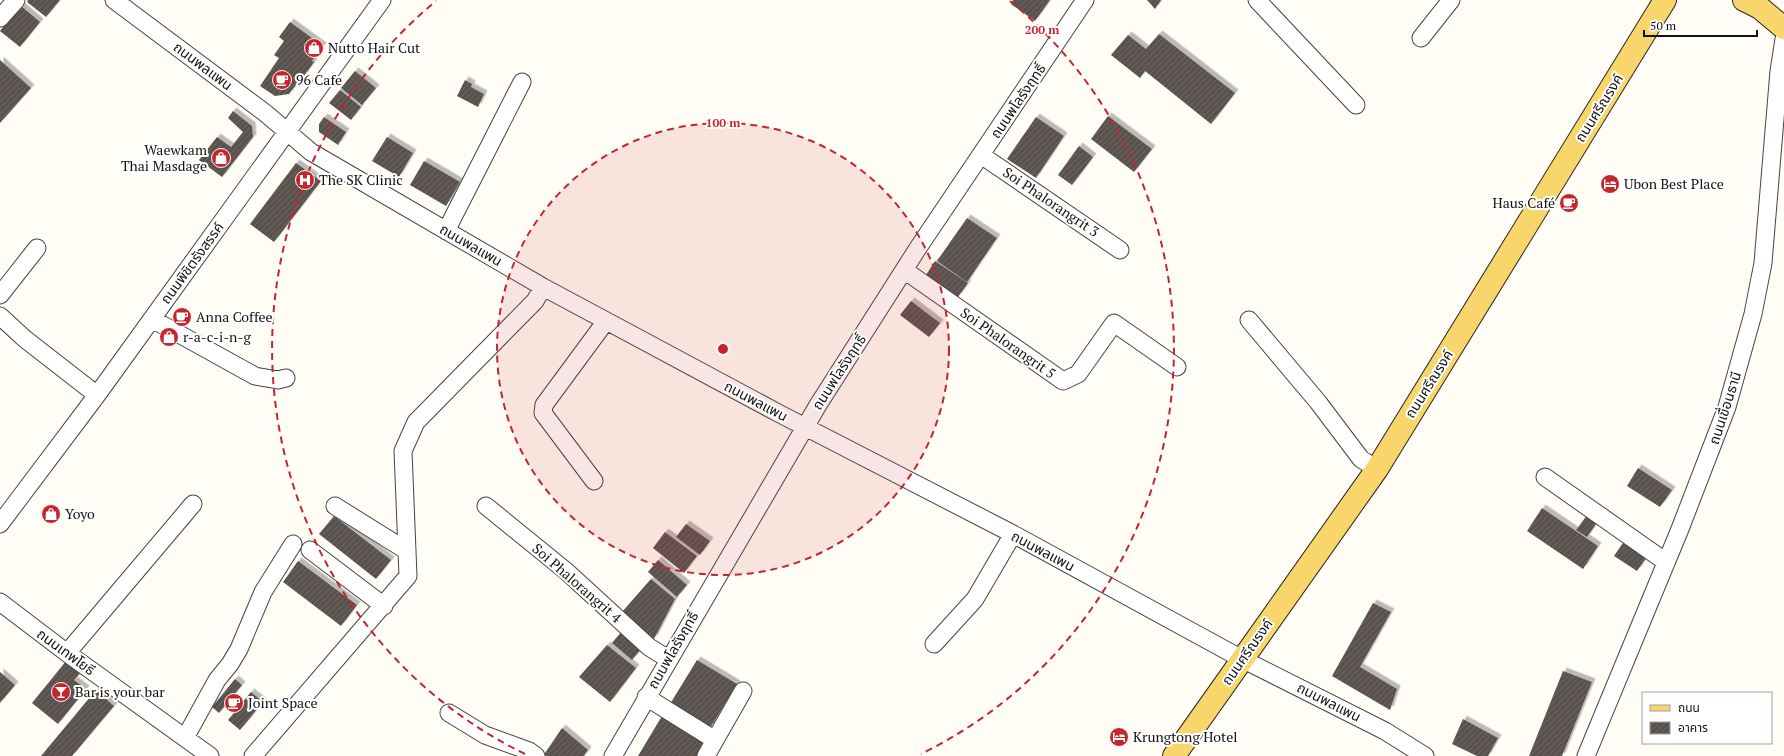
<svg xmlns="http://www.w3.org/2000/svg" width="1784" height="756" font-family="'PT Serif','Noto Sans Thai',serif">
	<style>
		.building { fill: url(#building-hatch); filter: url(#shadow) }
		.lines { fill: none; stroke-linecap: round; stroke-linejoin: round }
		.minor-casing { stroke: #444; stroke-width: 19 }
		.major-casing { stroke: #222; stroke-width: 24 }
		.minor { stroke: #fff; stroke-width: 17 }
		.major { stroke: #f9d66b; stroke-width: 22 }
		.ring { fill: none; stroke: #c4262e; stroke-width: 2; stroke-dasharray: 7 5 }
		.labels { text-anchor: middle; stroke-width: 4; stroke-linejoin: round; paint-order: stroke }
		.poi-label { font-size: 14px; fill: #111; stroke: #fff; text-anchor: start }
		.street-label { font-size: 14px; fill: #111; stroke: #fff }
		.centre { fill: #c4262e; stroke: #fff; stroke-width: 2 }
		.ring-label { font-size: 12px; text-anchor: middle; font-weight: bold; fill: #c4262e; stroke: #fff; stroke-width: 4; stroke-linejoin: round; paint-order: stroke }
	</style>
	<defs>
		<pattern id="building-hatch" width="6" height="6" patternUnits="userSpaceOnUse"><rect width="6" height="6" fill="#5a524d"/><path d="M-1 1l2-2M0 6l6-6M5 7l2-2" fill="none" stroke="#6d6662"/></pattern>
		<filter id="shadow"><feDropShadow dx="3.5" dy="-3.5" stdDeviation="0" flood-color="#0004"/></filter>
	</defs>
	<rect width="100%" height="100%" fill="#fffdf5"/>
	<path class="building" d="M28,0H60L46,17L27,2Z
		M1013,0H1050L1035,21L1011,4Z
		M1147,0H1161L1155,9Z
		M20,5L40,22L20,47L0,31Z
		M290,22L323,46L312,61L314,62L304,76L303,75L289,94L275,96L260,86L279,58L274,55L284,41L279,37Z
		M1159,34L1235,93L1211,124L1145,71L1140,78L1111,55L1128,35L1146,49Z
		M0,60L31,88L0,123Z
		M355,71L376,88L362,105L341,88Z
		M465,80L472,84L471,87L484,94L478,107L457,96Z
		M340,90L361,107L351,120L329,103Z
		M233,111L252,126L253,137L222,177L199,160L217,137L231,147L243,132L228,118Z
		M1108,116L1152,149L1134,172L1091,139Z
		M324,117L346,132L338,145L319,132V124Z
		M1036,117L1064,136L1036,178L1007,159Z
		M387,137L413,153L399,177L372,161Z
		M1079,146L1093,157L1072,185L1058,175Z
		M424,161L460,182L446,206L410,185Z
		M296,163L321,181L274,242L250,224Z
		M967,218L997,238L967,282L937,261Z
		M935,261L968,283L958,297L926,275Z
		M911,301L940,323L929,337L900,315Z
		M1638,468L1672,490L1660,507L1627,486Z
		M1542,508L1598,546L1583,569L1527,531Z
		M1588,514L1598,521L1587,537L1576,530Z
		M334,516L391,560L376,579L319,534Z
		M686,524L710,541L700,555L676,537Z
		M665,532L697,556L684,573L653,548Z
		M1625,540L1648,555L1637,571L1614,556Z
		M658,560L687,585L677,597L648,572Z
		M298,561L357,605L341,626L283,582Z
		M651,579L675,599L654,639L622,612Z
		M1373,603L1391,612L1360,667L1397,689L1390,710L1332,676Z
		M622,631L642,648L632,660L612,643Z
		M607,645L636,668L610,702L579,677Z
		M67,660L81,672L74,680L86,689L58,724L32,703Z
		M697,660L737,684L710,728L670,704Z
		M1563,671L1592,682L1562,756H1529Z
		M0,672L15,685L0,703Z
		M235,679L242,685L219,713L212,707Z
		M96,690L114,706L72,756H41Z
		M251,692L263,702L240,730L228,720Z
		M662,716L705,742L697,756H638Z
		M1463,719L1498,738L1488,756H1477L1452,744Z
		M562,728L588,750L584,756H543Z"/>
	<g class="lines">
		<defs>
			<path id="minor" d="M114,0L264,112L311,152L543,287L780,414L1013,534L1242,659L1385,731L1425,756
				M1257,0L1356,105
				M0,18L16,0
				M1421,38L1451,0
				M981,155L1120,250
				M446,231L522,82
				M904,270L1063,381L1078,374L1114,323L1177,367
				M0,295L37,248
				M0,316L25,339L97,395
				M152,319L255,376L278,380L286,378
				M1249,320L1318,402L1361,459L1377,469
				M1545,477L1666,562
				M594,481L543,413L544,405L606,321
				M335,506L407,551
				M486,506L566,571L649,647L668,659
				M0,524L97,395L382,0
				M310,550L384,606
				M0,602L67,653L210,756
				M934,644L975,599L1013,534
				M67,653L193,504
				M646,697L715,740L743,691
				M449,713L485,735L529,751L536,756
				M185,738L217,680L230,664L239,649L263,592L293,544
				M253,756L408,576L403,451L416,422L535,301L543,287
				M613,756L818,405L918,248L1085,0
				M706,756L715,740
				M1586,756L1680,529L1727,407L1753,314L1763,263L1779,71L1784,39"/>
			<path id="major" d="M1744,0L1760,8L1784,28
				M1174,756L1377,469L1665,0"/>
		</defs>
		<use href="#minor" class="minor-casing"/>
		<use href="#major" class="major-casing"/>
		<use href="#minor" class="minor"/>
		<use href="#major" class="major"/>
	</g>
	<circle cx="723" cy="349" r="226" fill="#c4262e" fill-opacity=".12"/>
	<g class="ring">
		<circle cx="723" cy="349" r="226"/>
		<path d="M525 754A451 451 0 0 1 436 1M1010 1A451 451 0 0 1 921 754"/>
	</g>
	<defs>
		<symbol id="shop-disc" viewBox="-11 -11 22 22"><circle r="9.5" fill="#c4262e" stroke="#fff"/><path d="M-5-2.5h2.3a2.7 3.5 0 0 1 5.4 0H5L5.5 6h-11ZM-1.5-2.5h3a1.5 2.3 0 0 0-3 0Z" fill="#fff"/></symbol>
		<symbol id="cafe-disc" viewBox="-11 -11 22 22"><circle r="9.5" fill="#c4262e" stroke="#fff"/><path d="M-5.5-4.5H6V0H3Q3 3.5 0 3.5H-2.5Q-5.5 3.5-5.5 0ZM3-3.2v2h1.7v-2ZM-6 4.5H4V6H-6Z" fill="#fff"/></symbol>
		<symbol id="hospital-disc" viewBox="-11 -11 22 22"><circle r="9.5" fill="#c4262e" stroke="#fff"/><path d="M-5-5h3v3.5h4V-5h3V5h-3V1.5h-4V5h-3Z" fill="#fff"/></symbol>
		<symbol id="hotel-disc" viewBox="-11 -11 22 22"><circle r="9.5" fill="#c4262e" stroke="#fff"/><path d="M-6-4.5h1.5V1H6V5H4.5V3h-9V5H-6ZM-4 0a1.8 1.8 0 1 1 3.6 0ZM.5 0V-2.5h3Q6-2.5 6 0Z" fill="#fff"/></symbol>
		<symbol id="bar-disc" viewBox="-11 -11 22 22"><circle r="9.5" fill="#c4262e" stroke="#fff"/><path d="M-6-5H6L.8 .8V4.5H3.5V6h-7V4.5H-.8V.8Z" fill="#fff"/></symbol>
	</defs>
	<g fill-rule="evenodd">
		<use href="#shop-disc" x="303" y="37" width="22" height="22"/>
		<use href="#cafe-disc" x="271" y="69" width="22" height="22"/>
		<use href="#shop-disc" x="210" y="147" width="22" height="22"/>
		<use href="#hospital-disc" x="294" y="169" width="22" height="22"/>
		<use href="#hotel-disc" x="1599" y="173" width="22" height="22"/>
		<use href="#cafe-disc" x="1558" y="192" width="22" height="22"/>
		<use href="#cafe-disc" x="171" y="306" width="22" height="22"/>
		<use href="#shop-disc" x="158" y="326" width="22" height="22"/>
		<use href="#shop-disc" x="40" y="503" width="22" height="22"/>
		<use href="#bar-disc" x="50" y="681" width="22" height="22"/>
		<use href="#cafe-disc" x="223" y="692" width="22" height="22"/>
		<use href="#hotel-disc" x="1108" y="726" width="22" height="22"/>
	</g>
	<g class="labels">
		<g class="poi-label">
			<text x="328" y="53">Nutto Hair Cut</text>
			<text x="296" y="85">96 Cafe</text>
			<text x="207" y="155" text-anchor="end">Waewkam<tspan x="207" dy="16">Thai Masdage</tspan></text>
			<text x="319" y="185">The SK Clinic</text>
			<text x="1624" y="189">Ubon Best Place</text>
			<text x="1555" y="208" text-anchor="end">Haus Café</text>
			<text x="196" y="322">Anna Coffee</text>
			<text x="183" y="342">r-a-c-i-n-g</text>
			<text x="65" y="519">Yoyo</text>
			<text x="75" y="697">Bar is your bar</text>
			<text x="248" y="708">Joint Space</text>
			<text x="1133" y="742">Krungtong Hotel</text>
		</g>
		<g class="street-label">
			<text transform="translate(203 66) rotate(37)" y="5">ถนนพลแพน</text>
			<text transform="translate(1018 101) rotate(-56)" y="5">ถนนพโลรังฤทธิ์</text>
			<text transform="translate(1599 108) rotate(-58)" y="5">ถนนศรีณรงค์</text>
			<text transform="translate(1051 202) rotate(34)" y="5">Soi Phalorangrit 3</text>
			<text transform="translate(471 245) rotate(30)" y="5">ถนนพลแพน</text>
			<text transform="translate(192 263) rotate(-54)" y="5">ถนนพิชิตรังสรรค์</text>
			<text transform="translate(1008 343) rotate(35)" y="5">Soi Phalorangrit 5</text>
			<text transform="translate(839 372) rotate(-57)" y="5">ถนนพโลรังฤทธิ์</text>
			<text transform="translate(1429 384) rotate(-58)" y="5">ถนนศรีณรงค์</text>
			<text transform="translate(756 401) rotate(28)" y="5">ถนนพลแพน</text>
			<text transform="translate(1725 408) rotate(-72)" y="5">ถนนเขื่อนธานี</text>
			<text transform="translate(1043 551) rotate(28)" y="5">ถนนพลแพน</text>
			<text transform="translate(577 583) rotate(41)" y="5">Soi Phalorangrit 4</text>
			<text transform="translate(673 650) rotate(-60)" y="5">ถนนพโลรังฤทธิ์</text>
			<text transform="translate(66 652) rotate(36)" y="5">ถนนเทพโยธี</text>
			<text transform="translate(1247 652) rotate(-55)" y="5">ถนนศรีณรงค์</text>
			<text transform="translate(1329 702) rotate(27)" y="5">ถนนพลแพน</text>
		</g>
	</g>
	<circle cx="723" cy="349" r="6" class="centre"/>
	<g class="ring-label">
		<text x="1042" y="34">200 m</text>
		<text x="723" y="127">100 m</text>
	</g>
	<rect x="1642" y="692" width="130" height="52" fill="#ffffff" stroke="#a0a0a0"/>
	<rect x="1650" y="705" width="20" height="6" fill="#f9d66b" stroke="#a0a0a0"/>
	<text x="1678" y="712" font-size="12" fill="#111111">ถนน</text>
	<rect x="1650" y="722" width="20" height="12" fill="url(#building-hatch)" stroke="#a0a0a0"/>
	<text x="1678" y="732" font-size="12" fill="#111111">อาคาร</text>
	<path d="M1644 30v6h113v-6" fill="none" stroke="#111111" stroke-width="2"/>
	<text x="1650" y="30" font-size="12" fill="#111111" stroke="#ffffff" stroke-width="3" paint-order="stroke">50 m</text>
</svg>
